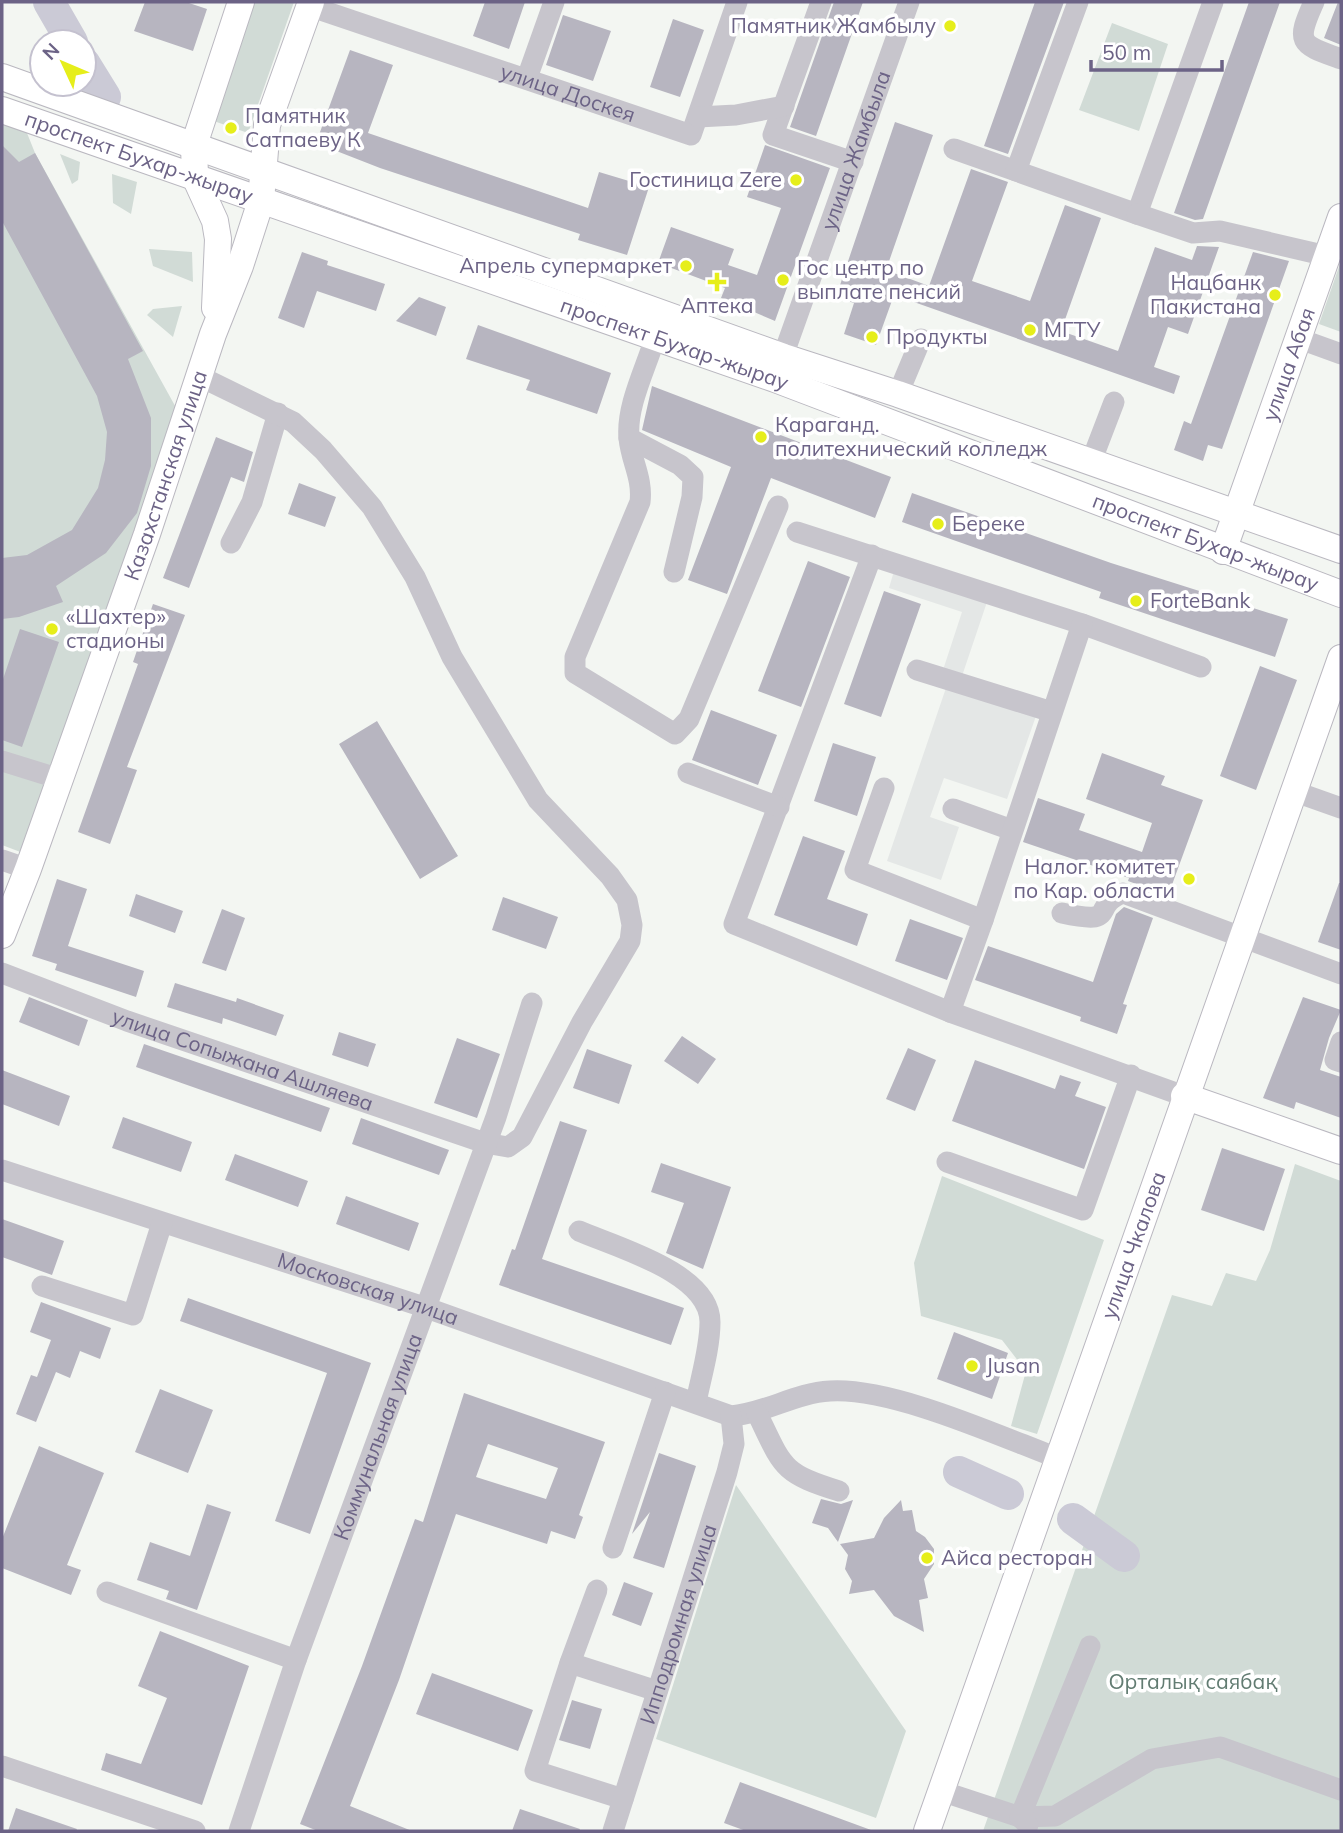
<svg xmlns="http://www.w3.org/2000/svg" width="1343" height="1833" font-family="Mulish,sans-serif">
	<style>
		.built { fill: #e4e7e6 }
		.green { fill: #d1dbd6 }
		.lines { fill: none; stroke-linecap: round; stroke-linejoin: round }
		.river { stroke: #cbcad6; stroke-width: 32 }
		.building { fill: #b7b5c0; fill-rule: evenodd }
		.major-casing { stroke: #bab8c0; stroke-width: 28 }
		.minor { stroke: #c7c5cc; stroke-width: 21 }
		.major { stroke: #fff; stroke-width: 26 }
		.poi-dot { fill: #e6ee1a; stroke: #fff; stroke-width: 2.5 }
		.labels { text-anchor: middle; stroke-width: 7; stroke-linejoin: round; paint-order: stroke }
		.poi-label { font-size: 21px; fill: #6c6386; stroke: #fff; text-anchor: start }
		.street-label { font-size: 21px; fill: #6c6386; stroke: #fff }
		.park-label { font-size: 21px; fill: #627c72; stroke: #fff }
	</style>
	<rect width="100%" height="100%" fill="#f3f6f2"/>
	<path class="built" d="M894,571L987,602L962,676L943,670L962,612L889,588Z
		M947,685L1036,716L1007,799L944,778L930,817L959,827L941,880L887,861Z"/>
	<path class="green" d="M249,2H294L248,133L208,119Z
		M1112,23L1168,44L1139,131L1079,110Z
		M2,120L25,128L35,153L179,413L23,853L2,845Z
		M60,154L80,162L78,180L72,184Z
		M112,174L137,182L131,214L113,203Z
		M149,249L192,252L193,282L153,266Z
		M1341,261V332L1319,324Z
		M182,306L173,337L147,315L153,309Z
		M1295,1164L1341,1181V1831H983L1172,1295L1212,1306L1226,1273L1256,1281L1270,1250Z
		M942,1176L1104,1240L1037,1434L1011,1426L1026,1371L1002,1340L921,1316L914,1263Z
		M736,1485L906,1731L876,1818L656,1739Z"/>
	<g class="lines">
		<path class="river" d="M49,2L72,42
			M84,63L105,97
			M959,1472L1008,1494
			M1073,1519L1124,1556"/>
	</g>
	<path class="building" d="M145,2H186L207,9L193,51L134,31Z
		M485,2H525L509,49L473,36Z
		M834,2H863L816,136L790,127Z
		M1035,2H1064L1008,154L984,146Z
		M1249,2H1280L1203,219L1195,220L1174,213Z
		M1338,2H1341V45L1324,38Z
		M563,15L611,31L593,81L546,65Z
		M673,19L704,30L680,97L650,87Z
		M350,50L393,65L368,133L588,208L599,172L649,187L627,255L578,240L580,234L380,168L316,143Z
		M895,122L933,135L886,270L929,286L971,169L1008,182L972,281L1030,301L1065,205L1101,218L1061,331L1118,351L1155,247L1192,260L1197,246L1219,247L1188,334L1168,327L1154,367L1180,376L1174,394L894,295L876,345L844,334L854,303L836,297Z
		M2,145L19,162L35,153L143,351L128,359L151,418V466L137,513L106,553L56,586L63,602L19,617L2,619V558L27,555L72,530L98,488L105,460L107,432L97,396L2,221Z
		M765,145L830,168L775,321L721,298L725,288L658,263L671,227L734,249L728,265L757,275L781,208L747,197Z
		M302,252L328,261L327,265L385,284L376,311L317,291L304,328L278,318Z
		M1253,252L1289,261L1222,449L1208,445L1203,461L1174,450L1184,421L1191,424Z
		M419,297L446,307L436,336L396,321Z
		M478,325L611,373L597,414L526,390L530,380L466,359Z
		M652,386L891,477L875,518L771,478L727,594L688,580L731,467L642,430Z
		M216,437L253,452L244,482L231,477L189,588L163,578Z
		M299,483L336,497L325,527L288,514Z
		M912,493L1111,563L1288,619L1275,657L1099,598L1101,592L902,522Z
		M808,561L850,577L801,707L758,691Z
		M884,591L921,604L881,717L844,704Z
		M153,604L185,615L127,767L137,770L110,844L78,832L138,664L133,662Z
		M20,629L59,642L22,747L2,740V682Z
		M1260,666L1297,680L1256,790L1220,776Z
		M711,710L777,735L758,785L692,760Z
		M377,721L458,856L420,879L339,744Z
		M833,743L876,757L857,816L814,801Z
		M1102,753L1165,776L1161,785L1203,800L1169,893L1162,890L1161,893L1128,881L1129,878L1023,842L1038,798L1085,814L1079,830L1142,852L1152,823L1086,799Z
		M803,836L845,851L827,899L868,914L857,946L774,915Z
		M57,879L87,889L68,946L144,971L136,997L55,970L57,964L32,956Z
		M1339,883H1341V950L1318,942Z
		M136,894L183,911L175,933L129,916Z
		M503,897L558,917L546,949L492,930Z
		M1124,907L1153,918L1123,1004L1127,1005L1117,1034L1080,1021L1081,1017L975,980L988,946L1093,982L1116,914Z
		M222,909L245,918L226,971L202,963Z
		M910,919L963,938L947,980L895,961Z
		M175,983L236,1002L237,998L284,1015L276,1036L223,1018L222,1024L167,1007Z
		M29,997L88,1020L79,1046L19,1022Z
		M1303,997L1341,1010L1329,1038L1320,1070L1341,1077V1118L1296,1102L1294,1109L1263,1098Z
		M339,1032L376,1044L368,1067L332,1055Z
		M682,1036L716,1059L698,1084L664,1061Z
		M457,1038L500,1054L477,1118L434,1103Z
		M144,1044L330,1108L321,1132L136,1067Z
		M908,1048L936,1060L915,1111L886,1099Z
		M587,1049L632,1065L619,1104L573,1088Z
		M975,1060L1055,1089L1060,1075L1081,1082L1075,1096L1106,1107L1084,1169L952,1121Z
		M2,1070L70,1096L59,1126L2,1104Z
		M123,1117L192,1142L181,1172L112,1148Z
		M361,1118L449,1150L439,1175L352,1144Z
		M560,1121L587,1130L542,1259L684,1308L671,1345L499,1285L512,1249L515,1250Z
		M1222,1148L1285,1169L1264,1231L1201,1210Z
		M235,1154L308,1181L298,1207L225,1180Z
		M661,1163L731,1187L703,1269L666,1253L684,1203L651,1192Z
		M346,1196L419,1223L409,1251L336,1224Z
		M2,1219L64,1241L52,1275L2,1257Z
		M188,1298L371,1363L310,1534L275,1521L327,1373L180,1321Z
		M41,1302L111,1328L100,1359L80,1351L70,1378L56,1372L36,1422L16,1414L31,1375L37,1377L51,1340L30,1332Z
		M954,1332L1008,1353L992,1399L937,1379Z
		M160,1389L213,1410L188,1473L135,1452Z
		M464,1393L605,1442L579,1515L583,1517L575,1539L551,1531L547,1544L456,1514L399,1680L350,1806L412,1831H318L300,1824L362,1666L415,1519L423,1522ZM488,1444L558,1468L546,1499L476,1477Z
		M39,1446L104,1473L67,1565L81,1570L71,1595L2,1568V1539Z
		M659,1453L696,1466L664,1568L633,1558L650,1512L632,1534Z
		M821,1499L841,1504L853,1500L838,1542L828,1528L812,1523Z
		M901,1500L903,1511L912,1510L916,1531L925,1537L934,1549V1564L924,1579L928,1598L919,1600L924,1632L894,1616L874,1590L849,1594L852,1581L845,1569L848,1555L840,1544L874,1538L884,1518Z
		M207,1504L231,1512L197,1610L166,1599L169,1591L137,1580L150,1542L190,1556Z
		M624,1582L653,1593L641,1626L612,1615Z
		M160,1631L249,1666L202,1805L101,1770L106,1753L141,1764L167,1698L138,1686Z
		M432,1673L533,1710L518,1751L416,1714Z
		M572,1700L602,1709L590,1749L559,1740Z
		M740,1782L871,1830L870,1831H746L724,1823Z
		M16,1808L77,1829L76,1831H8Z
		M520,1809L580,1829L579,1831H512Z"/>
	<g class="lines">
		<defs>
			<g id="major">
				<path d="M2,77L784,357L898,394L1341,550"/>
				<path id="s7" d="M2,110L775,379L1341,594"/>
				<path d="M215,308L218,239L215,221L195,177L194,145L241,2"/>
				<path id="s8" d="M1223,551L1341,217"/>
				<path id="s9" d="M2,935L28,869L147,534L213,334L240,266L261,201L267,125L311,2"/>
				<path d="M1184,1096L1341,1151"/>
				<path id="s10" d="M927,1831L1341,658"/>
			</g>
		</defs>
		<use href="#major" class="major-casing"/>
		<g class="minor">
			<path d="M821,2L773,135L853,162"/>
			<path d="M1314,2C1295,44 1300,44 1341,59"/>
			<path id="s1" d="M309,6L691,135L737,2"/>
			<path d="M527,78L554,2"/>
			<path d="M698,117L736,115L784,106"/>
			<path d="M954,149L1137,214L1213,2"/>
			<path d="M1016,171L1078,2"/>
			<path d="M1137,214L1193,233L1220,231L1327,256"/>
			<path d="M655,338C646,368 626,406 629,438C631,461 643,478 640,502L575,657V673L675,734L689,719L778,506"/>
			<path d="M1297,338L1341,354"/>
			<path id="s2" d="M778,370L909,2"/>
			<path d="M898,394L921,339"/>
			<path d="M629,438L680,465L693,477L692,497L674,572"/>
			<path d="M1091,462L1114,402"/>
			<path d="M797,532L1082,624L1201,667"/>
			<path d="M231,543L252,502L278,413"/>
			<path d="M872,555L734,924L950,1012L1184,1096"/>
			<path d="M917,670L1052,712"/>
			<path d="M2,761L60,779"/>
			<path d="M688,773L779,807"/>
			<path d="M884,788L855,870L983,920L950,1012"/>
			<path d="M1293,791L1341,808"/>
			<path d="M953,809L1012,830"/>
			<path d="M2,860L28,869"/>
			<path d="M1062,913C1121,926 1089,906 1123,893L1341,974"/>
			<path d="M983,920L1082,624"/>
			<path id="s3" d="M2,973L127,1021L485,1143L508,1147L522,1137L582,1022L630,941L632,925L627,900L610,876L538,800L452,657L415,577L372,507L323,450L293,422L201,377"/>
			<path d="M1341,1042L1335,1060L1341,1062"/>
			<path d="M947,1162L1083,1210L1131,1075"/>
			<path id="s4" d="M2,1170L424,1307L731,1416C766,1413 795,1393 830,1391C892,1387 999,1436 1060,1459"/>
			<path d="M579,1231C616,1247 710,1273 710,1322C710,1348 701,1377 696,1402"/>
			<path d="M42,1286L133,1315L162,1223"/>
			<path d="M757,1413C783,1467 781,1473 839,1491"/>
			<path d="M613,1548L665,1392"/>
			<path d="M107,1592L296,1660"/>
			<path d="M570,1663L597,1590"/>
			<path d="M2,1766L195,1831"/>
			<path d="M941,1791L1020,1817L1055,1816L1152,1759L1220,1747L1341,1790"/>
			<path d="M623,1799L535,1771L570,1663L657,1691"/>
			<path d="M1028,1825L1020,1817L1090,1646"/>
			<path id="s5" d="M239,1831L296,1660L496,1117L532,1003"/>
			<path id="s6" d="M613,1831L727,1472L734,1444L731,1416"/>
		</g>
		<use href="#major" class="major"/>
	</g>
	<g class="poi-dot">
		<circle cx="950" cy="26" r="7"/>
		<circle cx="231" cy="128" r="7"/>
		<circle cx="796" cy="180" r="7"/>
		<circle cx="686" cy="266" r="7"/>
		<circle cx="783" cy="280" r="7"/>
		<path d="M713.5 271.5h7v7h7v7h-7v7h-7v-7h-7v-7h7z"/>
		<circle cx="1275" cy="295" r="7"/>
		<circle cx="1030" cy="330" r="7"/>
		<circle cx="872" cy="337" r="7"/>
		<circle cx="761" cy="437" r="7"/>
		<circle cx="938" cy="524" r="7"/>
		<circle cx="1136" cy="601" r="7"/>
		<circle cx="52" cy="629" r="7"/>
		<circle cx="1189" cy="879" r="7"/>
		<circle cx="972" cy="1366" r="7"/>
		<circle cx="927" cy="1558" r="7"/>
	</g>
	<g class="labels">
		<g class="poi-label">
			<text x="936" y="33" text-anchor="end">Памятник Жамбылу</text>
			<text x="245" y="123">Памятник<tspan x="245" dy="24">Сатпаеву К</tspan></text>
			<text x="782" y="187" text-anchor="end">Гостиница Zere</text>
			<text x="672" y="273" text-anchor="end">Апрель супермаркет</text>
			<text x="797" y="275">Гос центр по<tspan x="797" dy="24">выплате пенсий</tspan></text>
			<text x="1261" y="290" text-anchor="end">Нацбанк<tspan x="1261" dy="24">Пакистана</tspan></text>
			<text x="717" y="313" text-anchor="middle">Аптека</text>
			<text x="1044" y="337">МГТУ</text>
			<text x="886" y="344">Продукты</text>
			<text x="775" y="432">Караганд.<tspan x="775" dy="24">политехнический колледж</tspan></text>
			<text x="952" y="531">Береке</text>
			<text x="1150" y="608">ForteBank</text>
			<text x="66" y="624">«Шахтер»<tspan x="66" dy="24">стадионы</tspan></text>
			<text x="1175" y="874" text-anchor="end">Налог. комитет<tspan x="1175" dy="24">по Кар. области</tspan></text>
			<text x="986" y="1373">Jusan</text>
			<text x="941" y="1565">Айса ресторан</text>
		</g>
		<g class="street-label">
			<text dy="7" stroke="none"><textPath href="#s1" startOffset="273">улица Доскея</textPath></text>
			<text dy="7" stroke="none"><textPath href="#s2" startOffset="233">улица Жамбыла</textPath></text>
			<text dy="7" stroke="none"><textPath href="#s7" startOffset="145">проспект Бухар-жырау</textPath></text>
			<text dy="7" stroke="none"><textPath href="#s7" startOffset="712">проспект Бухар-жырау</textPath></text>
			<text dy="7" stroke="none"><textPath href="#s8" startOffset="198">улица Абая</textPath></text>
			<text dy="7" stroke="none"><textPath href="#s9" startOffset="488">Казахстанская улица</textPath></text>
			<text dy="7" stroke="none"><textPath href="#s7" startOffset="1279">проспект Бухар-жырау</textPath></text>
			<text dy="7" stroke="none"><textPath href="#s3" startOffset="256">улица Сопыжана Ашляева</textPath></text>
			<text dy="7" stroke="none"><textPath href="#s10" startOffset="621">улица Чкалова</textPath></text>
			<text dy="7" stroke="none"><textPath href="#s4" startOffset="385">Московская улица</textPath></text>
			<text dy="7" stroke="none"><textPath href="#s5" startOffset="418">Коммунальная улица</textPath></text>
			<text dy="7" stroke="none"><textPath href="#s6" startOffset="217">Ипподромная улица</textPath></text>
		</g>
		<g class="park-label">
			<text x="1193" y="1689">Орталық саябақ</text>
		</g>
	</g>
	<rect width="1343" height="1833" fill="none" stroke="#6c6386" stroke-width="7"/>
	<g transform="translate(63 63) rotate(314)"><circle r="33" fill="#ffffff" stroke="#c4c1cf" stroke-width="2"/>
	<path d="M0-5L12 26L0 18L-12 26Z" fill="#e6ee1a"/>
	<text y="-10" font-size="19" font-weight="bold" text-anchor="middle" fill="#6c6386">N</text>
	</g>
	<path d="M1091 60v10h131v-10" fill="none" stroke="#6c6386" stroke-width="3.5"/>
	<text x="1102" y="60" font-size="21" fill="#6c6386" stroke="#ffffff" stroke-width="5" paint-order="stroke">50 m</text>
</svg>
